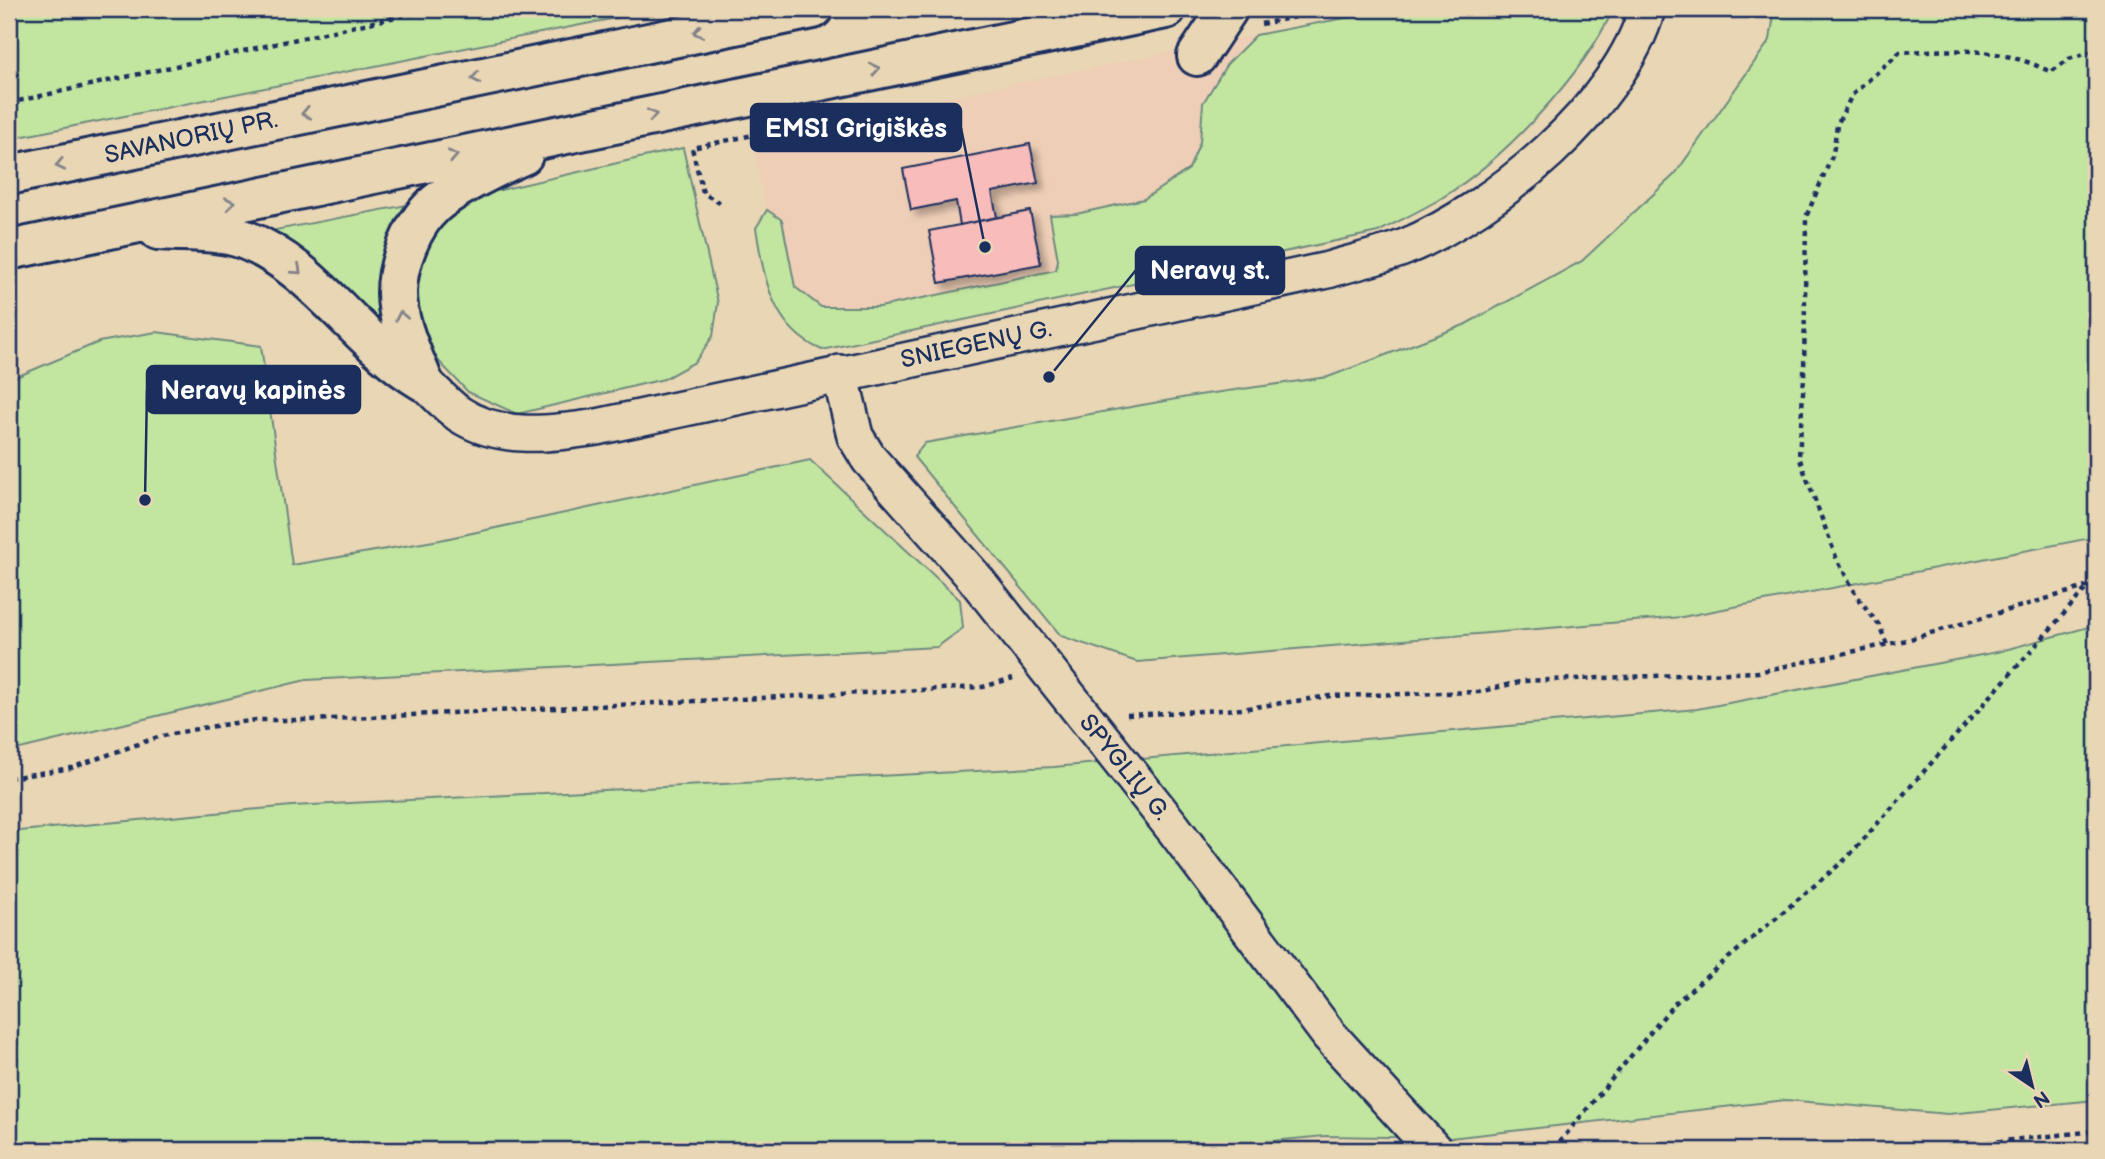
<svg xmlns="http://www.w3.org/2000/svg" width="2105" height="1159" font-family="'Balsamiq Sans',sans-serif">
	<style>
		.built { fill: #eeceb6 }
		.green { fill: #c2e6a0; stroke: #6e8a7f; stroke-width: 2 }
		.building { fill: #f8bcba; stroke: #1b2f5e; stroke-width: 2; filter: url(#shadow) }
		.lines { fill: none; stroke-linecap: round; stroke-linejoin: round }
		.street-casing { stroke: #1b2f5e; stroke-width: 40 }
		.highway-casing { stroke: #1b2f5e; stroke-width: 44 }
		.path { stroke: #1b2f5e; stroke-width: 4.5; stroke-dasharray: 5 5; stroke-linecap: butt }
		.street { stroke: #e9d6b4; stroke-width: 35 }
		.highway { stroke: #e9d6b4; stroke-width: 38 }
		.oneway { stroke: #828289 }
		.labels { text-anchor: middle; stroke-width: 5; stroke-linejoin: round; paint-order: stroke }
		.street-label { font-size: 24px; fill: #1b2f5e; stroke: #e9d6b4 }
		.leader { fill: none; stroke: #1b2f5e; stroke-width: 2.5 }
		.callout-dot { fill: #1b2f5e; stroke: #e9d6b4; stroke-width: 2.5 }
		.callout { fill: #1b2f5e; stroke: #1b2f5e; stroke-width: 2.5 }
		.callout-label { font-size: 26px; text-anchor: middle; font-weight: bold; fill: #fff }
	</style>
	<defs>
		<filter id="shadow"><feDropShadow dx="6" dy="6" stdDeviation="3.5" flood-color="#0004"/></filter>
	</defs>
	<rect width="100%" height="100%" fill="#e9d6b4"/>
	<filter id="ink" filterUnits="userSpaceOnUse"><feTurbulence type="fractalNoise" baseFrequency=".0143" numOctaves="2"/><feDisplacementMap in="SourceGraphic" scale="14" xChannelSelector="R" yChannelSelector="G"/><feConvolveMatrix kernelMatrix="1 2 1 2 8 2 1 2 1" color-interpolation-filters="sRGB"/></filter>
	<g filter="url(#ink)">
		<path class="built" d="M1256,35L1227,64L1203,103L1200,142L1189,169L1144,199L1076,214L1050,216L1058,260L1056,270L880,307H821L795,287L782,220L767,210L750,137Z"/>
		<path class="green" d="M9,9H661L9,139Z
			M1392,9H1613C1584,75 1502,161 1440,199C1420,211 1398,221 1378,232L822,350C771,328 764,277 756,228L767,210L782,220L795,287L821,307H880L1056,270L1058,260L1050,215L1076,214L1144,199L1189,169L1200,142L1203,103L1227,64L1256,35Z
			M1775,9H2096V537L1682,617L1137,662L1061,636L914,457L925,443L1199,395L1328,377L1464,325L1582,261L1675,174L1770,40Z
			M683,148L718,303L713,336L695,362L664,379L517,414L468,392L432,354L410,304L415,257L439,220L483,194Z
			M407,205L394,237L383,335L270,231Z
			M156,332L261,346L292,565L440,540L810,460L960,600L963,628L937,647L306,680L20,749H9V380L99,342Z
			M2096,625V1100L1948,1114L1786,1100L1450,1138L1325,1136L1180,1150H9V832L292,806L1054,767L1697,709L1997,652Z"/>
		<path class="building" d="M1030,144L1038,183L992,192L997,217L960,225L956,201L911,210L903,169Z
			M1030,211L1041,264L939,283L929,231Z"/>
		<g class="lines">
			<defs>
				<path id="street" d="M840,373L855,436L869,459L974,577L1174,829L1329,1035L1434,1150
					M423,381C434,391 446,405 459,414C499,441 552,434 597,427L1328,270C1353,262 1380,257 1405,247C1495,210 1621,105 1647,9"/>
				<path id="highway" d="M1197,56L1228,9
					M9,175L813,9
					M158,230C184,232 219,230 243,239C317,267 356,342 423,381
					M9,250L1166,9
					M423,381C412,353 397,323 397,293C397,264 412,225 434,205C453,188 499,165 523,155"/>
			</defs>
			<use href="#street" class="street-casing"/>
			<use href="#highway" class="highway-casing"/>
			<path class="path" d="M1261,24L1335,9
				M9,103L432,9
				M720,203L703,193L692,148L753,135
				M1887,644L1879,625L1856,595L1836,557L1799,457L1804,377L1806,217L1833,154L1837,125L1852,95L1900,52C1958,50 1997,46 2051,72L2069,59L2096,50
				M1127,715L1241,709L1330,696L1479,692L1523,681L1758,672L1907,640L2096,584
				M9,778L71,768L158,737L201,728L256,720H310L983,687L1013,678
				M1553,1150L1674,1004L1847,858L2085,590
				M1918,1150L2096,1131"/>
			<use href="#street" class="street"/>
			<use href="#highway" class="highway"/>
		</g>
		<defs><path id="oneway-chevron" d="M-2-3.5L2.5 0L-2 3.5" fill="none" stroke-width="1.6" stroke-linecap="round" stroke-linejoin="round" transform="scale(1.75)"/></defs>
		<g class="oneway">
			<use href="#oneway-chevron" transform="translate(698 32) rotate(168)"/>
			<use href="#oneway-chevron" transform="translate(875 69) rotate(-12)"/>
			<use href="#oneway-chevron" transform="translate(476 78) rotate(168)"/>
			<use href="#oneway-chevron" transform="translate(306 113) rotate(168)"/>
			<use href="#oneway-chevron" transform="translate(652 115) rotate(-12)"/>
			<use href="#oneway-chevron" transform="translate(453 156) rotate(-12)"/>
			<use href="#oneway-chevron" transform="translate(60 165) rotate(168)"/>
			<use href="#oneway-chevron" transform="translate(230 203) rotate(-12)"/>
			<use href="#oneway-chevron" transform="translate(297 270) rotate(42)"/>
			<use href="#oneway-chevron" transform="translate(401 316) rotate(-101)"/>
		</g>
	</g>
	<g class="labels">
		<g class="street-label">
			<text transform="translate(191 137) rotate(-12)" y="8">SAVANORIŲ PR.</text>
			<text transform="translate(976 344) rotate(-12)" y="8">SNIEGENŲ G.</text>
			<text transform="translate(1125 767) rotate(51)" y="8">SPYGLIŲ G.</text>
		</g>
	</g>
	<path class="leader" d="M985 247L961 128M1049 377L1136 270M145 500L147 390"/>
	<g class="callout-dot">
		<circle cx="985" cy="247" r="7"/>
		<circle cx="1049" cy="377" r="7"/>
		<circle cx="145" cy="500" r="7"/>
	</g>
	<g class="callout">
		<rect x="751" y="104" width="210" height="47" rx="7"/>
		<rect x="1136" y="247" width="148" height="47" rx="7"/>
		<rect x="147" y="366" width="213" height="47" rx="7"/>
	</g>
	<g class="callout-label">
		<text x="856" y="137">EMSI Grigiškės</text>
		<text x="1210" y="279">Neravų st.</text>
		<text x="253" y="399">Neravų kapinės</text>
	</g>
	<rect width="2105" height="1159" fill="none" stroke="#e9d6b4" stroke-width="35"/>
	<rect x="18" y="18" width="2070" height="1124" fill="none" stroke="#1b2f5e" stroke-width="2.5" filter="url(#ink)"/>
	<g transform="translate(2032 1086) rotate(145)" stroke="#e9d6b4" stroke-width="5" paint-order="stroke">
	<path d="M0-5L12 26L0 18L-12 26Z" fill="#1b2f5e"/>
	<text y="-10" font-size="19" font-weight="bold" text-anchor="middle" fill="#1b2f5e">N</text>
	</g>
</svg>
